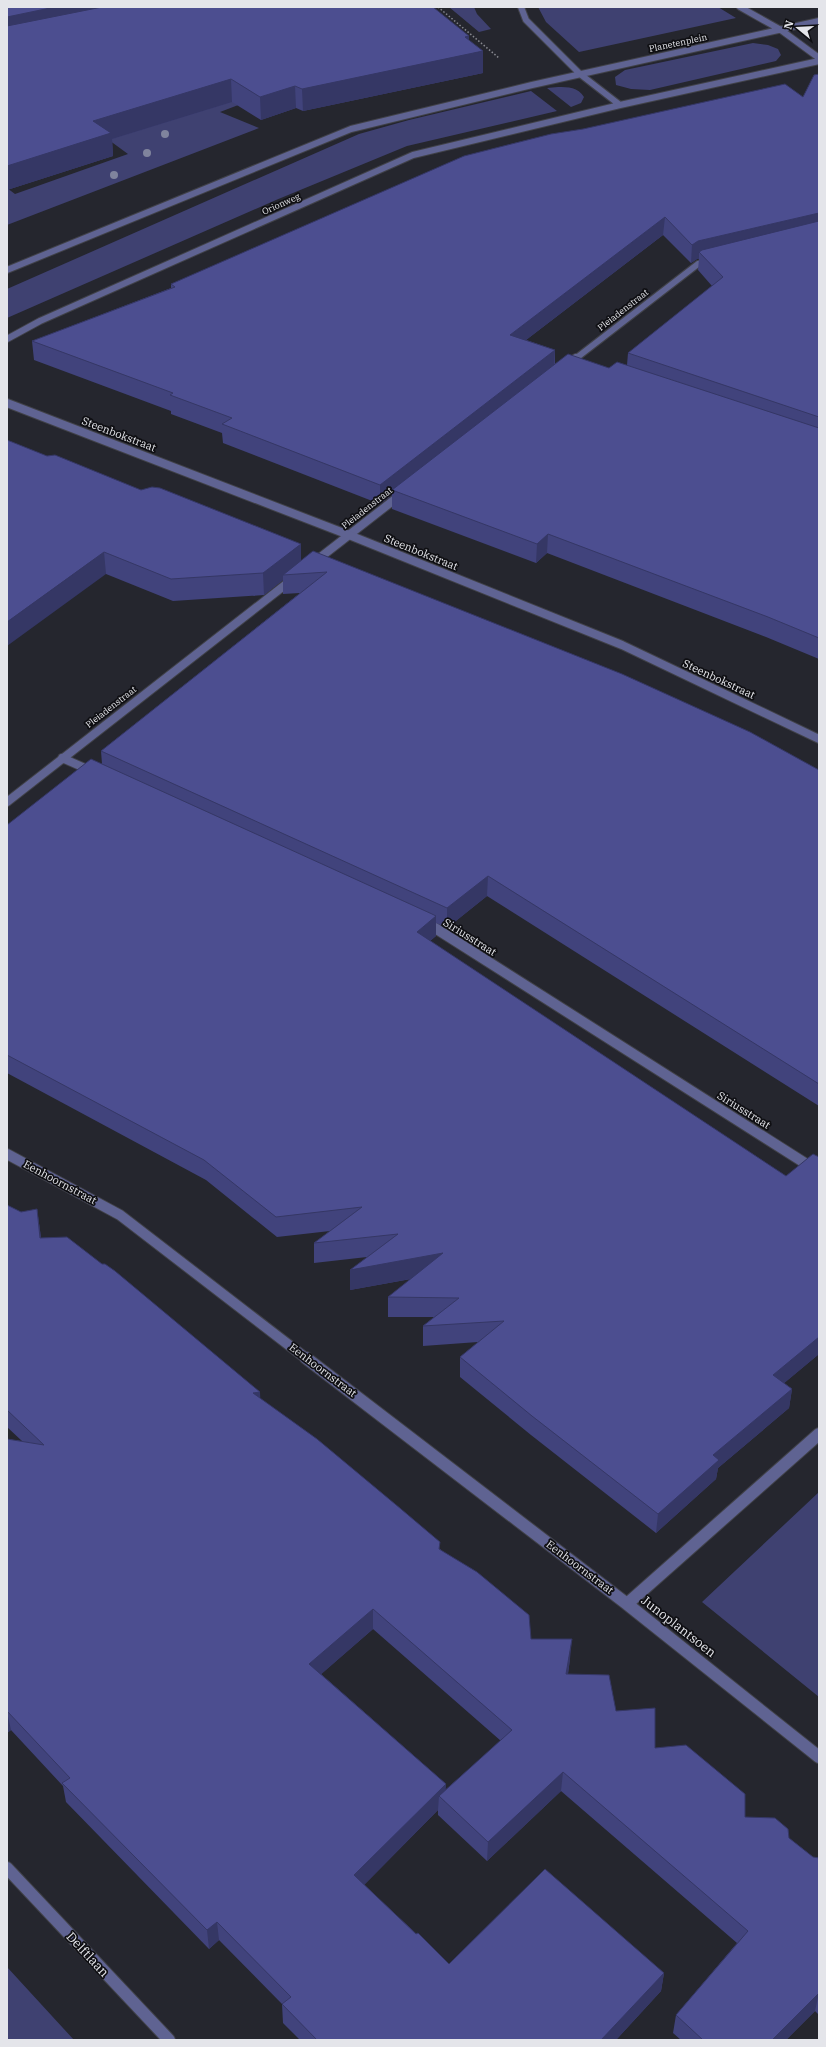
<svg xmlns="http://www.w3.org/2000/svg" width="826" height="2047" font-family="'IBM Plex Serif',serif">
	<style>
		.green { fill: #3f4171 }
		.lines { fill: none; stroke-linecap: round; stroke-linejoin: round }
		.minor-far3-casing { stroke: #404148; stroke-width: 8 }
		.minor-far2-casing { stroke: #404148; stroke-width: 10 }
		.minor-far1-casing { stroke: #404148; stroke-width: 12 }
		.minor-casing { stroke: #404148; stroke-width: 14 }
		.tertiary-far1-casing { stroke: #404148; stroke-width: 8 }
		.tertiary-casing { stroke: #404148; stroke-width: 10 }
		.path { stroke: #87888f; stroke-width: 1.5; stroke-dasharray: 1.5 2; stroke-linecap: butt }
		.minor-far3 { stroke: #5f6392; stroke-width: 6 }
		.minor-far2 { stroke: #5f6392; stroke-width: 8 }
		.minor-far1 { stroke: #5f6392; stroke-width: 10 }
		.minor { stroke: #5f6392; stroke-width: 12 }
		.tertiary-far1 { stroke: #5f6392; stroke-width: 6 }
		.tertiary { stroke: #5f6392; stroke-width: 8 }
		.tree { fill: #80849d }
		.wall { fill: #41437c; fill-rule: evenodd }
		.shaded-wall { fill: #353765 }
		.building { fill: #4c4e90; stroke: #353765 }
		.labels { text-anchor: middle; stroke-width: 3.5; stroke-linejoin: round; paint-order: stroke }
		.far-street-label { font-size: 9px; fill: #e4e5ea; stroke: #0f0f13 }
		.street-label { font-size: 11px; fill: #e4e5ea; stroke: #0f0f13 }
		.near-street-label { font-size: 13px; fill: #e4e5ea; stroke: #0f0f13 }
	</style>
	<rect width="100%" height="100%" fill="#25262e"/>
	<path class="green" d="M449,7H474L477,14L491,29L479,32Z
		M538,7H718L736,18L579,52L546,22Z
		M753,43L768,45L778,49L781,55L776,61L650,90L631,89L616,85L615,77L625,70Z
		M322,73L220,112L259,128L7,225V188L15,194L128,154L102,135Z
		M558,87C568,87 578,87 584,97L581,103L571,107L547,88Z
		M531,91L557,111L407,146L276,200L7,318V289L359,134L409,120Z
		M819,1492V1697L702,1602Z
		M7,1967L74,2040H7Z"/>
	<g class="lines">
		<defs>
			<path id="minor-far3" d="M575,359L698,264L710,261"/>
			<path id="minor-far2" d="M567,365L576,358
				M313,563L403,493
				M62,758L94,772
				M7,802L294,578"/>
			<path id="minor-far1" d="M425,924L435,928L819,1172
				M7,1154L120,1215L307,1359"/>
			<path id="minor" d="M306,1358L627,1604
				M819,1434L627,1604L819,1757
				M7,1868L169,2040"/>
			<path id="tertiary-far1" d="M521,7L526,20L580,74L620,105
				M740,7L781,30L819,58
				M7,270L351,129L532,85L819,21
				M7,339L40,321L413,155L620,105L819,61"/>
			<path id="tertiary" d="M7,403L349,535L622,645L819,739"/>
		</defs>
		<use href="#minor-far3" class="minor-far3-casing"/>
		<use href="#minor-far2" class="minor-far2-casing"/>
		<use href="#minor-far1" class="minor-far1-casing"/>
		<use href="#minor" class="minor-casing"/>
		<use href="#tertiary-far1" class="tertiary-far1-casing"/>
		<use href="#tertiary" class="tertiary-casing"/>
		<path class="path" d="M438,7L499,58"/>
		<use href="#minor-far3" class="minor-far3"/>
		<use href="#minor-far2" class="minor-far2"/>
		<use href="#minor-far1" class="minor-far1"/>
		<use href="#minor" class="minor"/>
		<use href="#tertiary-far1" class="tertiary-far1"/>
		<use href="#tertiary" class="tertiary"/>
	</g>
	<g class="tree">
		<circle cx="165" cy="134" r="4"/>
		<circle cx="147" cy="153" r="4"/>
		<circle cx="114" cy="175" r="4"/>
	</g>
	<path class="wall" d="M7,7L469,40L483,73L303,111L296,108L261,120L232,102L112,139L113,156L7,190Z
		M819,74V659L766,637L547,553L536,563L392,509V495L380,504L223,443L222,433L171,414V411L34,360L32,341L171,288V284L803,97ZM663,235L691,263L697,259H699L698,270L712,286L628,353L627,365L609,368L555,364V350L526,340Z
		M7,440L301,560L819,770V1106L487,896L447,928L436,923V936L430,941L786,1176L819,1157V1354L784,1383L792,1389L789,1408L718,1468L716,1479L656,1533L531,1435L460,1377V1357L478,1342L423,1346V1326L434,1317H388V1297L411,1279L350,1290L367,1257L314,1263V1243L330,1231L277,1237L206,1180L7,1073V825L102,764L101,751L300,593L283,594V580L264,595L173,601L106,574Z
		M7,1205L21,1212L37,1209L41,1238L260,1392V1399L440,1549L531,1639L570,1659L568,1674L616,1711L655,1748L745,1817L789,1838L813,1857L819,1858V2015L815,2011L786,2040H681L673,2033L676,2015L737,1943L561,1791L487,1861L438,1815V1810L364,1885L449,1964L664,1973L661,1991L616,2040H300L283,2023L282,2004L219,1940L209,1949L66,1802L63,1786L11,1730L7,1733V1439L22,1441L7,1427ZM373,1629L501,1741L445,1790L446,1784L321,1674Z"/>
	<path class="shaded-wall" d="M55,7H164L7,39V17Z
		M469,36V54L483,51V73L303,111L302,89Z
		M231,79L232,102L112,139L113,156L7,190V166L93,121Z
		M295,86L296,108L261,120L260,97Z
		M819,213V230L699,252V259H697L691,263L692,245L698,241Z
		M665,217L663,235L509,353L510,335Z
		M555,350L554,369L392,490V495L380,504V485Z
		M548,534L547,553L536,563L537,544Z
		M301,544V566L283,575V580L264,595L263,573Z
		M104,552L106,574L7,646V622Z
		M488,876L487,896L447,928V908Z
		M436,916V936L417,952V932Z
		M37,1209L40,1230L44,1259L40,1238Z
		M443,1253V1273L350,1290V1270Z
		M819,1337V1354L770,1395L773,1375Z
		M792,1389L789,1408L718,1468L716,1479L656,1533L658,1514L713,1455Z
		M260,1392L261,1412L253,1393Z
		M373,1609V1629L310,1684L309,1664Z
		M572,1639L570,1659L565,1694L566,1674Z
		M7,1712L11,1730L7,1733Z
		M563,1772L561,1791L487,1861L488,1842Z
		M446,1784L445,1802L439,1796L438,1810L355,1894L354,1875Z
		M217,1922L219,1940L209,1949L207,1930Z
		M664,1973L661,1991L616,2040H601Z
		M819,1993L815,2011L786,2040H772Z"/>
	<path class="building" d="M7,7H55L7,17Z
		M102,7H433L469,36L465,37L483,51L302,89L295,86L260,97L231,79L93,121L111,133L7,166V26Z
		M819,74V213L698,241L692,245L665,217L510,335L555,350L380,485L222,424L232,418L170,395L173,393L32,341L175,287L171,284L464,156L551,134L583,129L785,84L803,97L814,75Z
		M819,221V417L628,353L723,277L699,252L702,250Z
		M568,354L609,368L617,362L819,428V638L768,617L548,534L537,544L392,490Z
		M7,440L47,456L55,455L141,490L152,487L160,488L301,544L263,573L171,579L104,552L7,622Z
		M313,551L622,674L750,732L819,770V1084L488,876L447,908L101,751L327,572L283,575Z
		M91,759L432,914L436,916L417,932L786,1176L813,1154L819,1157V1337L773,1375L792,1389L713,1455L719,1460L658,1514L532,1416L460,1357L504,1321L423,1326L459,1298L388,1297L443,1253L350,1270L398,1234L314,1243L362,1207L276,1217L204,1160L7,1055V825Z
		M7,1205L21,1212L37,1209L40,1238L67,1237L102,1264H105L115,1271L260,1392L253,1393L317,1439L401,1509L440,1542L439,1549L477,1572L529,1615L531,1639H572L566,1674L609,1675L616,1711L655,1708V1748L686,1745L745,1794V1817L775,1818L788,1829L789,1838L813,1857L819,1858V1993L772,2040H703L676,2015L748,1931L563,1772L488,1842L439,1796L512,1730L373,1609L309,1664L446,1784L354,1875L416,1934L418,1933L449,1964L545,1869L664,1973L601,2040H317L282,2004L291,1997L217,1922L207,1930L62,1783L70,1778L7,1711V1439L44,1445L7,1410Z"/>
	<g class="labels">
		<g class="far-street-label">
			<text transform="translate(678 43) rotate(-12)" y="3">Planetenplein</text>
			<text transform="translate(281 204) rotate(-24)" y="3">Orionweg</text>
			<text transform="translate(623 310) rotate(-38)" y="3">Pleiadenstraat</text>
			<text transform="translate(367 508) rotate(-38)" y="3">Pleiadenstraat</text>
			<text transform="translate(111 707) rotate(-38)" y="3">Pleiadenstraat</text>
		</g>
		<g class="street-label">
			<text transform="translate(119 434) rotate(21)" y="4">Steenbokstraat</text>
			<text transform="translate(421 552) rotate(22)" y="4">Steenbokstraat</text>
			<text transform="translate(719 679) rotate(25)" y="4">Steenbokstraat</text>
			<text transform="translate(470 937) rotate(32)" y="4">Siriusstraat</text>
			<text transform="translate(744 1110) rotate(32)" y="4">Siriusstraat</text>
			<text transform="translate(60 1182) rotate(28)" y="4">Eenhoornstraat</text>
			<text transform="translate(323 1370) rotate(37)" y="4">Eenhoornstraat</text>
			<text transform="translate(580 1567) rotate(37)" y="4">Eenhoornstraat</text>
		</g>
		<g class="near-street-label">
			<text transform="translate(679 1626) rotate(38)" y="5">Junoplantsoen</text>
			<text transform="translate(88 1954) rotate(47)" y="5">Delftlaan</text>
		</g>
	</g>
	<rect width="826" height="2047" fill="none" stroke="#e4e5ea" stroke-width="16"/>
	<g transform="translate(798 28) rotate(288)" stroke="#0f0f13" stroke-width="3" paint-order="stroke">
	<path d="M0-3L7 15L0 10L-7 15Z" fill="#e4e5ea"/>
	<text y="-6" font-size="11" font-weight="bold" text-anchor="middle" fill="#e4e5ea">N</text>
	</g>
</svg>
